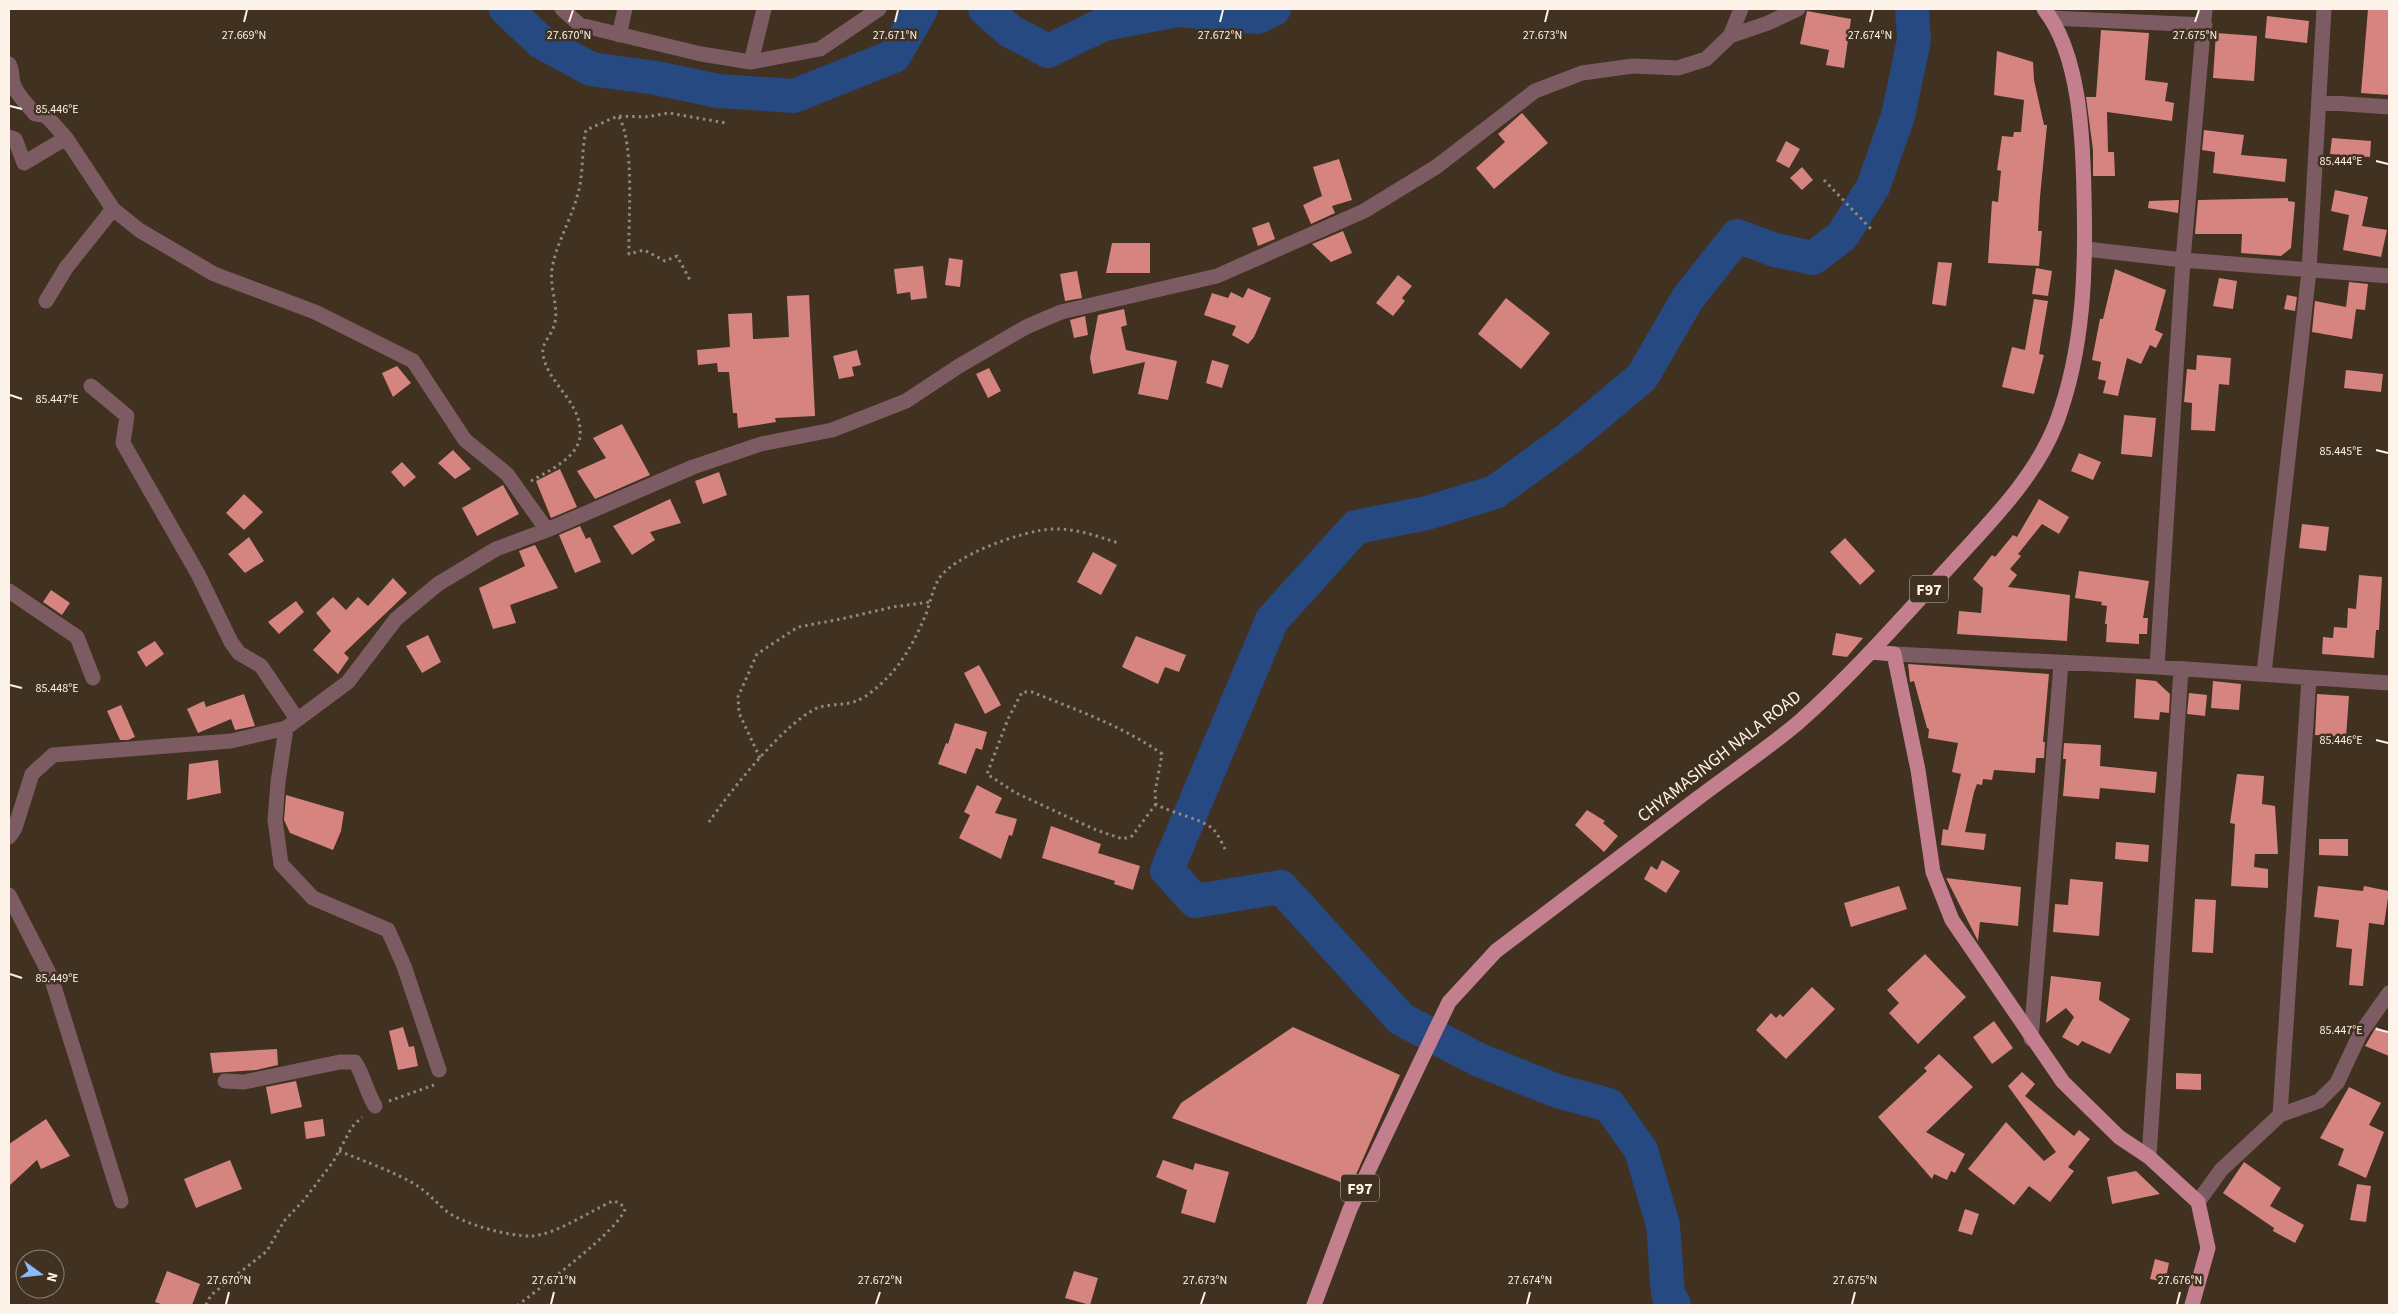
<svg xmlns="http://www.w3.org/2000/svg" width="2398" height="1314" font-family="'Source Sans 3',sans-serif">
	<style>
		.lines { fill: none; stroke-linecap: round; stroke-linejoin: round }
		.river { stroke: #264981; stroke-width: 34 }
		.building { fill: #d6847f }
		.path { stroke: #958879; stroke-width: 3; stroke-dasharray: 2.5 4; stroke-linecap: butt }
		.minor { stroke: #7d5b62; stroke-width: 15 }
		.major { stroke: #c47f8e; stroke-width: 15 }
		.ticks { fill: none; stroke: #fdf3e8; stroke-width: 2 }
		.labels { text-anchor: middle; stroke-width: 5; stroke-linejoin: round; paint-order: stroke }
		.shield { fill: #403120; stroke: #c4b9ac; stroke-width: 1 }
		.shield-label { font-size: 16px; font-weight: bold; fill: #fdf3e8 }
		.street-label { font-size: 18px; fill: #fdf3e8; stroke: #403120 }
		.ticks-label { font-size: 12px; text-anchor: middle; fill: #fdf3e8; stroke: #403120; stroke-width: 5; stroke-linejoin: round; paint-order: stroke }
	</style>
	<rect width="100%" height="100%" fill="#403120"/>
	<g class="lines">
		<path class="river" d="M506,9L541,42L591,69L656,78L718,91L794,96L894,56L921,9
			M985,9L1010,31L1048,51L1104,24L1178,10L1257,17L1274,9
			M1674,1305L1668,1294L1663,1225L1641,1150L1609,1105L1557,1091L1477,1059L1401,1019L1281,887L1195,901L1167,870L1272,620L1356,527L1427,513L1495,492L1568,439L1642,377L1688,298L1737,236L1775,250L1813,258L1842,236L1873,187L1898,116L1914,40L1912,9"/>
	</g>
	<path class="building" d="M2368,9H2389V95L2361,93Z
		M1807,11L1851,19L1844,68L1826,65L1829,50L1800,44Z
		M2267,16L2309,21L2307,43L2265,38Z
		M2101,30L2149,33L2145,80L2168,83L2165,101L2174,103L2172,121L2107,112L2108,152H2114L2115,176H2093V150L2086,97H2096Z
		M2216,33L2257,36L2254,81L2213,78Z
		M1997,51L2033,62L2034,80L2044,125H2047L2040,197L2038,231H2042L2039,266L1988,263L1992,201L1998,202L2001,171L1997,170L2002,136L2013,137L2014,132H2021L2024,100L1994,95Z
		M1522,113L1548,143L1494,189L1476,168L1505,142L1498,134Z
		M2204,130L2244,135L2241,155L2287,159L2285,182L2213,173L2215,152L2202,150Z
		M2332,138L2371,141L2370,157L2330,154Z
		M1786,141L1800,149L1789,168L1776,161Z
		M1339,159L1352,200L1332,206L1335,213L1311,224L1303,205L1322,196L1313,167Z
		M1802,167L1813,180L1802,190L1790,178Z
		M2335,190L2368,197L2362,226L2387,230L2381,257L2343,250L2349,215L2331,211Z
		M2288,198V201L2295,202L2291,248L2281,256L2241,253L2242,234H2195L2198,200Z
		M2179,200L2178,213L2148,208L2149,201Z
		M1269,222L1275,239L1258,246L1252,228Z
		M1343,231L1352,253L1331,262L1312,244Z
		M1112,243H1150V273H1106Z
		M949,258L963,260L960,287L945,285Z
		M1938,262L1952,263L1946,306L1932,304Z
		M923,266L927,298L911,300L910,292L897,294L894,269Z
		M2036,268L2052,271L2048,296L2032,294Z
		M2115,269L2166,290L2155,330L2163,334L2156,348L2150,345L2141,364L2127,358L2118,396L2103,393L2106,381L2098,379L2101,362L2092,360L2100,319H2103Z
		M1077,271L1082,298L1065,301L1060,274Z
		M1398,275L1412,286L1402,298L1405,301L1393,316L1376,303Z
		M2219,278L2237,281L2233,309L2213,306Z
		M2349,282L2368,284L2365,310L2347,308L2356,309L2352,339L2312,332L2315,301L2346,307Z
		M1248,288L1271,298L1254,337L1248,344L1232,335L1236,326L1204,315L1212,293L1228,298L1231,292L1243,298Z
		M809,295L815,416L775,418L776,422L738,428L737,413H733L729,372H718L717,363L698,365L697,350L730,347L728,314L752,313L753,339L789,337L787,296Z
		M2287,295L2297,297L2295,311L2284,309Z
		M1506,298L1550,333L1521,369L1478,334Z
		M2034,299L2048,301L2039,354L2044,355L2034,394L2002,387L2012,347L2025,350Z
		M1124,309L1127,325L1121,327L1126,350L1177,361L1168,400L1138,394L1145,362L1093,374L1090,358L1098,315Z
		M1085,316L1088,335L1074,338L1070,320Z
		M857,350L861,365L852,367L854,376L839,379L833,356Z
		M2197,355L2231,358L2229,385L2219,384L2215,431L2191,430L2192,403L2184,402L2187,369L2196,370Z
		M1212,360L1229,365L1222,388L1206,383Z
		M397,366L411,383L393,397L382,373Z
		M989,368L1001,391L988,398L976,374Z
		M2346,370L2383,374L2381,392L2344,388Z
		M2124,415L2156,418L2152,457L2121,454Z
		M622,424L650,475L595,499L577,471L606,458L593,438Z
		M453,450L471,469L455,479L438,463Z
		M2079,453L2101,462L2093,480L2071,471Z
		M402,462L416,477L404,487L391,472Z
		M560,469L577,507L551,518L536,481Z
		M719,472L727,495L703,504L695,481Z
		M503,485L519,514L477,536L462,508Z
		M244,494L263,512L244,530L226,513Z
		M670,499L681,523L650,532L655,540L632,555L613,526Z
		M2039,499L2069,517L2059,534L2042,524L2018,554L2021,556L2010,569L2017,575L2008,587L2070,595L2067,641L1957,634L1959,611L1981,613L1983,588L1973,579L1992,555L1995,557L2013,535L2017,537Z
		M2302,524L2329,527L2326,551L2299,548Z
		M580,526L586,539L590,537L601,562L575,573L559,535Z
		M249,537L264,561L245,573L228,554Z
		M1845,538L1875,571L1860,585L1830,552Z
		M535,545L558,588L510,605L516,623L493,629L479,588L525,566L519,551Z
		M1093,552L1117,565L1101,595L1077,582Z
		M2079,571L2149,581L2143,618H2148L2147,634H2139V644L2106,642L2107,624H2105L2107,606L2101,605L2102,602L2075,598Z
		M2359,575L2382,577L2379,630H2376L2374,658L2322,654L2323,637L2333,638L2334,627L2347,628L2348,608L2356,609Z
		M393,578L407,593L344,653L349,658L338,674L313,650L331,631L316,613L333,597L346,610L358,597L368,606Z
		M51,590L70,603L62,615L43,602Z
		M296,601L304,612L279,634L268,622Z
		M1836,633L1863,638L1847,657L1832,655Z
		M428,635L441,662L422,673L406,646Z
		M1136,636L1186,655L1179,672L1165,667L1158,684L1122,667Z
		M155,641L164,654L146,667L137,652Z
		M1908,664L2049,674L2043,742H2045L2044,758H2036L2035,773L1994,770L1992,780L1983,779L1982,785L1977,784L1974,792L1965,832L1986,834L1984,850L1941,845L1943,829L1948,830L1961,774L1952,772L1958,743L1928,738L1929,729L1927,728L1914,681L1910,682Z
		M979,665L1001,705L985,714L964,673Z
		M2136,679L2156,681L2170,694L2169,713L2160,712L2159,720L2134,718Z
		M2213,681L2241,684L2239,710L2211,708Z
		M2189,693L2207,695L2205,716L2187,714Z
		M244,694L255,726L235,730L231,719L198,733L187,709L204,701L206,707Z
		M2317,694L2349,696L2346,737L2315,735Z
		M121,705L135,737L128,740H120L107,711Z
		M955,723L987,732L982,750L976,748L966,774L938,764L946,743L948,744Z
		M2064,743L2101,745L2100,766L2157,772L2155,793L2100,788L2099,799L2063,796L2066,759H2063Z
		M218,760L221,793L187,800L189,764Z
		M2237,774L2264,776L2262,804L2275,806L2278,854H2255L2254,867L2268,869V888L2231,886L2235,824L2230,823Z
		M977,785L1002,798L995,813L1017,819L1012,836L1009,835L1001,859L959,838L970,815L964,812Z
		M286,795L344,812L341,831L333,850L290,833L284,820Z
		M1587,810L1605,821L1603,823L1618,836L1604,852L1575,825Z
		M1051,826L1101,844L1098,853L1140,866L1133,890L1114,884L1115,881L1042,858Z
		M2319,839H2348V856L2319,855Z
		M2116,842L2149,845L2148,862L2115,859Z
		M1662,860L1680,871L1666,893L1644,879L1651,866L1657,870Z
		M1946,878L2021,887L2018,926L1980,922L1978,941Z
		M2070,879L2103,882L2099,936L2053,932L2055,904L2068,905Z
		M1899,886L1907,909L1851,927L1844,903Z
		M2318,886L2363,891L2364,886L2389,891L2384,925L2369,923L2363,986L2349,985L2352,949L2336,947L2339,920L2314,917Z
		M2195,899L2216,900L2213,953L2192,952Z
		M1925,954L1966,997L1918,1044L1889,1013L1899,1003L1887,990Z
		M2051,976L2101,982L2099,1000L2130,1019L2110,1054L2082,1041L2078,1046L2062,1037L2074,1017L2066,1008L2046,1023Z
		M1812,987L1835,1009L1786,1059L1756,1030L1771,1013L1776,1018L1780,1014L1783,1017Z
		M1994,1021L2013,1048L1992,1064L1973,1037Z
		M403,1027L409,1047L414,1046L418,1066L398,1070L389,1031Z
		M1293,1027L1400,1075L1351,1186L1172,1118L1181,1103Z
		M2376,1027L2389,1033V1056L2365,1046Z
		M277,1049L278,1065L256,1070L213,1073L210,1053Z
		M1939,1054L1973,1087L1926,1132L1965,1154L1955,1173L1951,1171L1947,1180L1934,1174L1932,1179L1878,1117L1927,1071L1924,1068Z
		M2022,1072L2035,1084L2025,1096L2074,1136L2079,1130L2090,1139L2068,1167L2074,1171L2050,1202L2029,1186L2014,1205L1968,1169L2006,1122L2044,1161L2056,1152L2008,1086Z
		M2176,1073L2201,1074V1090L2176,1089Z
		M296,1081L302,1107L271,1114L266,1087Z
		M2349,1087L2381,1103L2369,1125L2384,1132L2366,1178L2338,1165L2344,1149L2320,1138Z
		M46,1119L70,1156L41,1169L37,1160L9,1186V1144Z
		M323,1119L325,1136L306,1139L304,1122Z
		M230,1160L242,1189L196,1208L184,1179Z
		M1163,1160L1193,1170L1195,1163L1229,1172L1215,1223L1181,1213L1187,1190L1156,1177Z
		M2244,1162L2281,1188L2270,1206L2304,1225L2295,1243L2273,1231L2274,1228L2223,1193Z
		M2136,1171L2160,1194L2112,1204L2107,1177Z
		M2357,1184L2371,1186L2366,1222L2350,1220Z
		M1965,1209L1979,1214L1972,1235L1958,1231Z
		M2155,1259L2169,1263L2165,1282L2150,1279Z
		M167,1271L200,1284L192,1305H164L155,1302Z
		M1074,1271L1098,1278L1090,1305L1065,1298Z"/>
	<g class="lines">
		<path class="path" d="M619,117C635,146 628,219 629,254L644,250L665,261L677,256L690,280
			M1824,180L1871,229
			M531,481C548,471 578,458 580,436C583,402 547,384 543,354C541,344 551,336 554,326C560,308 549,288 552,269C556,244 570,222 577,197C584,175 581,152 586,130L618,116L645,117L669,113L726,123
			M760,758L739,713L738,697L757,654L798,627L841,619L893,607L930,602
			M1156,804L1132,836L1123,839L1096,830L1016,793L987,774L1008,719L1022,692H1032C1076,710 1123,726 1162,754L1155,792L1156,804C1172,814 1202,818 1214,830C1219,836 1223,845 1226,851
			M709,822C731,790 782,726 815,709C827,703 844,706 856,701C866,698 879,686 887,678C904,661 917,636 926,614C930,603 932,592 937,582C949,556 1025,530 1052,529C1075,528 1097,536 1118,543
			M389,1101L434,1085
			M339,1151C364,1161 389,1170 413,1183C426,1191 434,1200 445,1210C461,1224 511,1237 532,1236C557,1234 590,1211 613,1201L620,1203L625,1209C619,1230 540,1288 518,1305
			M206,1305L211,1295L267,1251L284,1221L304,1200L333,1162L352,1127L362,1117"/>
		<path class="minor" d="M562,9L580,25L701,54L751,62L820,49L879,9
			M2051,18L2205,25
			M619,35L625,9
			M1730,36L1741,9
			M751,62L764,9
			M9,64C13,71 11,76 13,83C16,94 28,105 35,114L44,115L50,120L66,138L113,209L139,230L214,274L315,312L413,361L465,440L507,474L547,530
			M2319,102L2389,107
			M9,137L15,139L24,163L66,138
			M2086,249L2183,260L2389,276
			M46,301L66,268L113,209
			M91,386L127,416L123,443L198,574L231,642L239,653L261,666L297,719
			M9,591L77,637L93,678
			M1894,654L2157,667L2389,683
			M2157,667L2183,260L2205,9
			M2264,673L2309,271L2324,9
			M286,728L278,782L275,820L281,864L313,898L388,930L404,966L439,1070
			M9,837L15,828L32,774L53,755L231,741L286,728L348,682L396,619L438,584L496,549L547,530L693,467L761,444L832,430L906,401L959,366L1026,327L1061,312L1217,276L1364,211L1436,167L1535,91L1582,73L1633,66L1678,68L1706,59L1730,36L1768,23L1798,9
			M9,895L51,977L121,1201
			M2031,1039L2061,663
			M225,1081L244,1082L340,1062H355C364,1076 366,1091 375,1106
			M2280,1115L2309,678
			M2149,1157L2181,669
			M2198,1202L2221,1170L2280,1115L2319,1101L2337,1083L2360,1034L2389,993"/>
		<path class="major" d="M1871,652L1894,654L1918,770L1933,872L1952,920L2063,1082L2119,1137L2149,1157L2198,1202L2208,1248L2192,1305
			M1314,1305L1350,1209L1449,1002L1496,951C1563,900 1630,849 1698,798C1731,773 1767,749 1799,722C1853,674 1901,619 1950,566C1990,522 2036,477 2057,421C2084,348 2086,271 2084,195C2083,138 2080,54 2044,9"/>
	</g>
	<path class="ticks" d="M244,22L247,10M569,22L573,10M895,22L898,10M1220,22L1223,10M1545,22L1548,10M1870,22L1873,10M2195,22L2199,10M10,106L22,109M2376,161L2388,164M10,395L22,399M2376,450L2388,453M10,685L22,688M2376,740L2388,743M10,974L22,978M2376,1029L2388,1032M226,1304L229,1292M551,1304L554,1292M876,1304L880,1292M1201,1304L1205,1292M1527,1304L1530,1292M1852,1304L1855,1292M2177,1304L2180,1292"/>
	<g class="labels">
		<g class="shield">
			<rect x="1910" y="575.5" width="38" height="27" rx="4"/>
			<rect x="1341" y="1174.5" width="38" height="27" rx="4"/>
		</g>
		<g class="shield-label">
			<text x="1929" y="595">F97</text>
			<text x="1360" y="1194">F97</text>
		</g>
		<g class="street-label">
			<text transform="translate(1719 756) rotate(-38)" y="6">CHYAMASINGH NALA ROAD</text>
		</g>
	</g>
	<g class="ticks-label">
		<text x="244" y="39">27.669°N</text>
		<text x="569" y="39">27.670°N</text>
		<text x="895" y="39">27.671°N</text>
		<text x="1220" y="39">27.672°N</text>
		<text x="1545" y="39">27.673°N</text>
		<text x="1870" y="39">27.674°N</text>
		<text x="2195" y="39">27.675°N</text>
		<text x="57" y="113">85.446°E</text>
		<text x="2341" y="165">85.444°E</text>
		<text x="57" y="403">85.447°E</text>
		<text x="2341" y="455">85.445°E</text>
		<text x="57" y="692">85.448°E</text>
		<text x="2341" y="744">85.446°E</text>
		<text x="57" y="982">85.449°E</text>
		<text x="2341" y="1034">85.447°E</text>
		<text x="229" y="1284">27.670°N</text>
		<text x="554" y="1284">27.671°N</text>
		<text x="880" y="1284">27.672°N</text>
		<text x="1205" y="1284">27.673°N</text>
		<text x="1530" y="1284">27.674°N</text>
		<text x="1855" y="1284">27.675°N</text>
		<text x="2180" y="1284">27.676°N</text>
	</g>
	<rect width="2398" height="1314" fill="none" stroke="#fdf3e8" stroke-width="20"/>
	<g transform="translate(40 1274) rotate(105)"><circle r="24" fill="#403120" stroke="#8c7f70"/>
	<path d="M0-4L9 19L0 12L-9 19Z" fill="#89bafc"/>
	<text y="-8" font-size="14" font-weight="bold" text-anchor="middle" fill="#fdf3e8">N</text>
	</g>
</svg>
